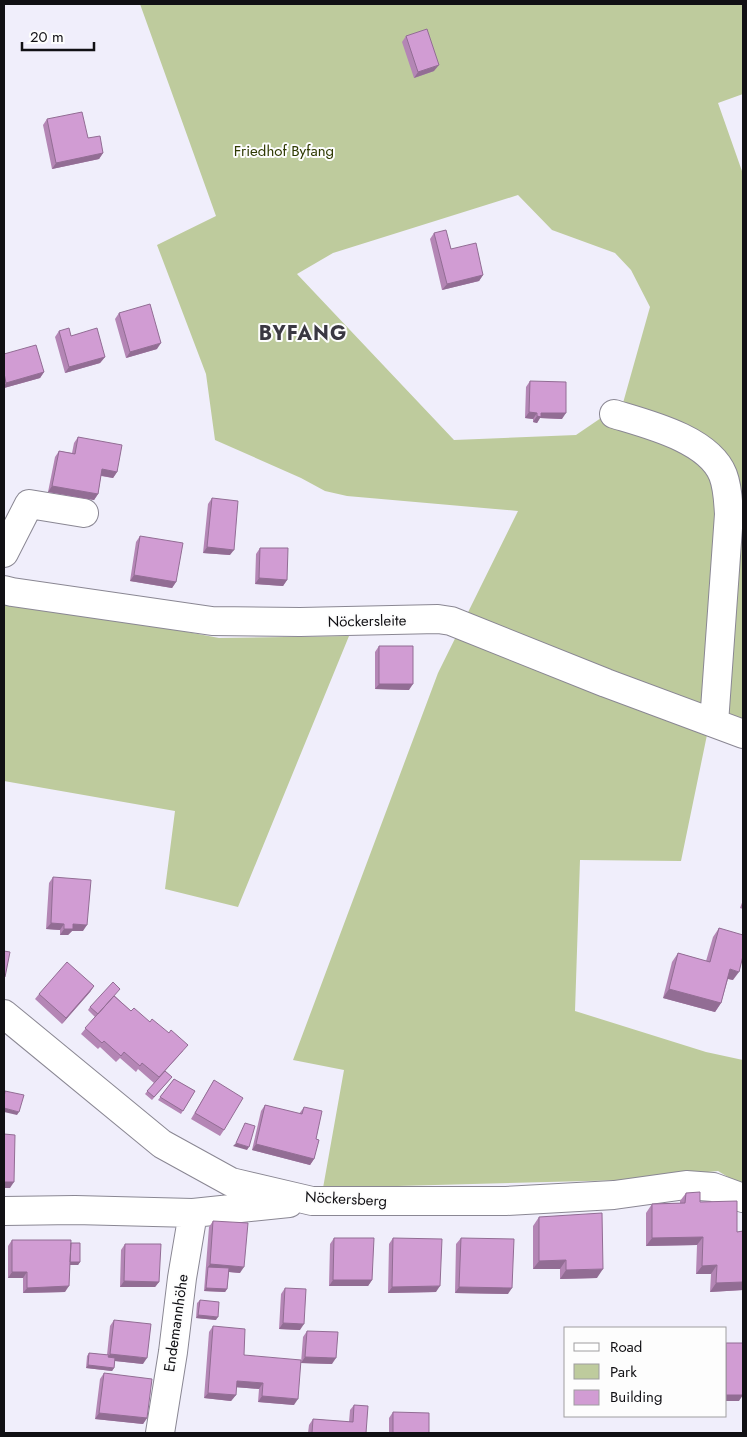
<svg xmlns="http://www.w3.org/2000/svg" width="747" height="1437" font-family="Jost,sans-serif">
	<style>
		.green { fill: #becb9d; fill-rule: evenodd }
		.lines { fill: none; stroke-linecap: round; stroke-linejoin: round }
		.minor-casing { stroke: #8a8793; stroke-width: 30 }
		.minor { stroke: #fff; stroke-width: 28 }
		.wall { fill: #b486b5 }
		.shaded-wall { fill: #926d94 }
		.building { fill: #d19cd3; stroke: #926d94 }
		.labels { text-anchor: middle; stroke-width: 4; stroke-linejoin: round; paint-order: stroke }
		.park-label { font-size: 15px; fill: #2e3901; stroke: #fdfdfd }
		.street-label { font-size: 15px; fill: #111014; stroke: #fdfdfd }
		.district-label { font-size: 20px; font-weight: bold; letter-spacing: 1px; fill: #3a3842; stroke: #fdfdfd }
	</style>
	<rect width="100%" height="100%" fill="#f0eefb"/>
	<path class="green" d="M140,4H743V94L718,103L743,174V747L708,730L681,861L580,860L575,1011L706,1052L743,1060V1186L718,1171L626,1180L323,1188L344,1070L293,1060L438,673L518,511L347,496L325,491L301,478L215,440L206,374L157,245L216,216ZM518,195L552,230L615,253L631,270L650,307L623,403L576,435L454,440L297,274L333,253Z
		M4,597L219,638L349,636L238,907L165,889L175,811L4,781Z"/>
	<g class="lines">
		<defs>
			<path id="minor" d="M614,414C647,424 709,439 723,475C728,488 728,501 729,514L714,723
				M4,553L29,504L84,513
				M4,590L12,592L212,621L300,622L438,619L451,621L606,683L743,734
				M4,1014L162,1144L231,1182L312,1201H506L614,1195L686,1185L713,1187L743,1198
				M4,1211L75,1210L193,1213L289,1203
				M160,1433L173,1352L182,1278L193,1213"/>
		</defs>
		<use href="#minor" class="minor-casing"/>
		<use href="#minor" class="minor"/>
	</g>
	<path class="wall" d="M406,36L434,71L414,78L402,42Z
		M47,119L88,138L103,153L99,159L52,169L43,125Z
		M434,233L451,249L483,275L479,281L442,290L430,239Z
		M119,313L157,349L126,358L115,319Z
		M59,331L71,336L105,357L100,363L65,373L55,337Z
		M4,354L44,372L40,378L4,388Z
		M530,381L562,419L540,418L537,423L533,422V419L525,418L526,387Z
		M78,437L117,472L113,478L101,476L98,494L94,500L48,492L55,457L59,451L72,453L74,443Z
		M212,498L230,555L203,553L208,504Z
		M140,536L176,582L172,588L130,581L136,542Z
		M260,548L287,580L283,586L255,584L256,554Z
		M379,646L409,690L375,689V652Z
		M53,877L83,931H72L68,935H60V930L46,929L49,883Z
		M743,900V909L740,908Z
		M719,928L733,980L728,979L721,1003L715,1012L663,998L672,962L678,953L706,961L713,937Z
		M94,986L90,992L62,1024L35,999L39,994Z
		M115,996L131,1011L150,1022L183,1051L165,1071L172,1077L152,1100L145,1094L154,1083L138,1069L136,1072L120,1058L116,1062L100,1047L98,1049L81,1034L95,1017L88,1010L90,1007Z
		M174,1079L195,1091L181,1114L158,1100Z
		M214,1080L224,1130L220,1136L191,1119Z
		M265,1105L299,1114L304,1107L316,1139L314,1159L310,1165L252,1150L261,1111Z
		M686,1193L700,1202L737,1232L743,1231V1290L710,1292L711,1274H696L697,1245L646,1246V1213L652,1204L680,1203V1201Z
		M539,1217L597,1278L560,1279V1269H533V1226Z
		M213,1221L240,1273L229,1272L227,1289L225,1292L204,1291L209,1227Z
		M334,1238L372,1280L368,1286H329L330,1244Z
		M393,1238L436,1292L388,1293L389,1244Z
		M461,1238L508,1294L455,1293L456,1244Z
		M12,1240L71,1243L80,1262L78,1265H70L65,1292L23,1293V1278H8V1246Z
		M125,1244L159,1282L155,1287H120L121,1250Z
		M285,1288L300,1330L279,1329L281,1294Z
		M200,1300L216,1320L196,1318L197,1303Z
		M114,1320L143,1364L115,1361L114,1368L112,1371L86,1368L87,1356L89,1353L107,1355L110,1326Z
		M213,1326L244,1355L294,1405L258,1402L259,1389L236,1387V1395L231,1401L204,1398L209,1332Z
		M307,1331L332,1364L301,1363L303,1337Z
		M104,1373L147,1418L143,1424L95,1419L100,1379Z
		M354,1405L366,1433H308L309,1425L313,1419L349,1422L350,1410Z
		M393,1412L429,1433H389V1418Z"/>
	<path class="shaded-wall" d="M439,65L434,71L414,78L418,72Z
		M103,153L99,159L52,169L56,163Z
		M483,275L479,281L442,290L447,284Z
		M161,343L157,349L126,358L130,352Z
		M105,357L100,363L65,373L69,367Z
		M44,372L40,378L4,388V386L6,383Z
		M529,412L537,413L533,419L525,418Z
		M541,413H566L562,419L540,418L537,423L533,422L537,416Z
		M102,469L117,472L113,478L98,475Z
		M52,486L98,494L94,500L48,492Z
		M207,547L234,550L230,555L203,553Z
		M134,575L176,582L172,588L130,581Z
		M259,578L287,580L283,586L255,584Z
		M379,684H413L409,690L375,689Z
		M51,923L64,924L60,930L46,929Z
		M73,924L87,925L83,931H72L68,935H60L64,929Z
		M730,969L739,972L733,980L724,978Z
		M94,986L90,992L62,1024L66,1018Z
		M669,989L721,1003L715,1012L663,998Z
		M4,1108L19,1112L17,1115L4,1112Z
		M236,1143L249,1147L247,1150L233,1146Z
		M256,1144L314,1159L310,1165L252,1150Z
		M4,1182H14L10,1188H4Z
		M703,1237L697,1245L646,1246L652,1238Z
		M566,1260L560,1269H533L539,1261Z
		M69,1262H80L78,1265H67Z
		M210,1264L244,1267L240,1273L208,1270V1267Z
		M717,1265L711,1274H696L702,1266Z
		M603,1269L597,1278L560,1279L566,1270Z
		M12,1272H27L23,1278H8Z
		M333,1280H372L368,1286H329Z
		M124,1281L159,1282L155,1287H120Z
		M743,1282V1290L710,1292L716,1283Z
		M69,1286L65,1292L23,1293L27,1288Z
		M440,1286L436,1292L388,1293L392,1287Z
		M459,1287L512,1288L508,1294L455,1293Z
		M206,1288L227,1289L225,1292L204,1291Z
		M198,1315L218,1317L216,1320L196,1318Z
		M283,1323L304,1324L300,1330L279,1329Z
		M110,1354L147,1358L143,1364L106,1360Z
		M305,1357L336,1358L332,1364L301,1363Z
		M88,1365L114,1368L112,1371L86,1368Z
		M237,1381L263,1383L259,1389L233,1387Z
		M208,1393L236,1395L231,1401L204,1398Z
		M726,1395H743L739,1401H726Z
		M262,1396L298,1399L294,1405L258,1402Z
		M99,1413L147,1418L143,1424L95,1419Z"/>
	<path class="building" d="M427,29L439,65L418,72L406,36Z
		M82,112L88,138L100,136L103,153L56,163L47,119Z
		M446,230L451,249L476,243L483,275L447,284L434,233Z
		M150,304L161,343L130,352L119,313Z
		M69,328L71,336L97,328L105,357L69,367L59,331Z
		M36,345L44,372L6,383L4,373V354Z
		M530,381L566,382V413H541V417L537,416V413L529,412Z
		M78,437L122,445L117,472L102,469L98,494L52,486L59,451L75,454Z
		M212,498L238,501L234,550L207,547Z
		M140,536L183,543L176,582L134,575Z
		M260,548H288L287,580L259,578Z
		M379,646H413V684H379Z
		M53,877L91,880L87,925L73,924V929H64V924L51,923Z
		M719,928L743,935V956L739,972L730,969L721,1003L669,989L678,953L710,962Z
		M4,951L10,952L5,977H4Z
		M67,962L94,986L66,1018L39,994Z
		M113,982L120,989L98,1014L90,1007Z
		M114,996L131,1011L134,1008L150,1022L152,1019L169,1033L171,1030L188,1045L159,1077L142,1063L140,1066L124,1052L121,1056L104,1041L102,1043L85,1028Z
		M165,1071L172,1077L154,1097L147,1091Z
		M174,1079L195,1091L183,1111L160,1097Z
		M214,1080L243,1098L224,1130L195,1113Z
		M5,1091L24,1095L19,1112L4,1108V1098Z
		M265,1105L302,1114L304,1107L322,1111L316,1139L319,1140L314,1159L256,1144Z
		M245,1123L255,1126L249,1147L236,1143Z
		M4,1134L15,1135L14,1182H4Z
		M700,1192V1202L737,1201V1232L743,1231V1282L716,1283L717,1265L702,1266L703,1237L652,1238V1204L685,1203L686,1193Z
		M602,1213L603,1269L566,1270V1260L539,1261V1217Z
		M213,1221L248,1223L244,1267L210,1264Z
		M334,1238H374L372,1280H333Z
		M393,1238L442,1239L440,1286L392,1287Z
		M461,1238L514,1239L512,1288L459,1287Z
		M12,1240H71L69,1286L27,1288V1272H12Z
		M71,1243H80V1262H70Z
		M125,1244H161L159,1282L124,1281Z
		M208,1267L229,1268L227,1289L206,1288Z
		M285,1288L306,1289L304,1324L283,1323Z
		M200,1300L219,1302L218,1317L198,1315Z
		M114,1320L151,1324L147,1358L110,1354Z
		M213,1326L245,1329L244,1355L301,1360L298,1399L262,1396L263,1383L237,1381L236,1395L208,1393Z
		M307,1331L338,1332L336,1358L305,1357Z
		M726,1343H743V1395H726Z
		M89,1353L109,1355L108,1357L115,1358L114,1368L88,1365Z
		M104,1373L152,1379L147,1418L99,1413Z
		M354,1405L368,1406L366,1433H312L313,1419L353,1422Z
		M393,1412L429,1413V1433H393Z"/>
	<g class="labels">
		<g class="park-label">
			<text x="284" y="156">Friedhof Byfang</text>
		</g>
		<g class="street-label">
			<text transform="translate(367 621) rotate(-1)" y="5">Nöckersleite</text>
			<text transform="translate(346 1199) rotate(3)" y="5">Nöckersberg</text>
			<text transform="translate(176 1323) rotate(-82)" y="5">Endemannhöhe</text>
		</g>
		<g class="district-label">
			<text x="303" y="340">BYFANG</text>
		</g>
	</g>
	<rect width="747" height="1437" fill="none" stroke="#111014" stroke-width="10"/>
	<rect x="564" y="1327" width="162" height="90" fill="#fdfdfd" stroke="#9f9ea0"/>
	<rect x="574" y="1343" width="25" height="8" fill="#ffffff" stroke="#9f9ea0"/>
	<text x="610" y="1352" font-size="15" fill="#111014">Road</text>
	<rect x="574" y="1364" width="25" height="15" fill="#becb9d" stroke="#9f9ea0"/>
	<text x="610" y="1377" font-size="15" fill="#111014">Park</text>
	<rect x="574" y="1390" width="25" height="15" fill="#d19cd3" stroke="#9f9ea0"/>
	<text x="610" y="1402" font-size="15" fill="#111014">Building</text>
	<path d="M22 42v8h72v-8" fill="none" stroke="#111014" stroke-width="2.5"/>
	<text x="30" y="42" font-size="15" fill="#111014" stroke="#fdfdfd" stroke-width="4" paint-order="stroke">20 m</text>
</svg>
